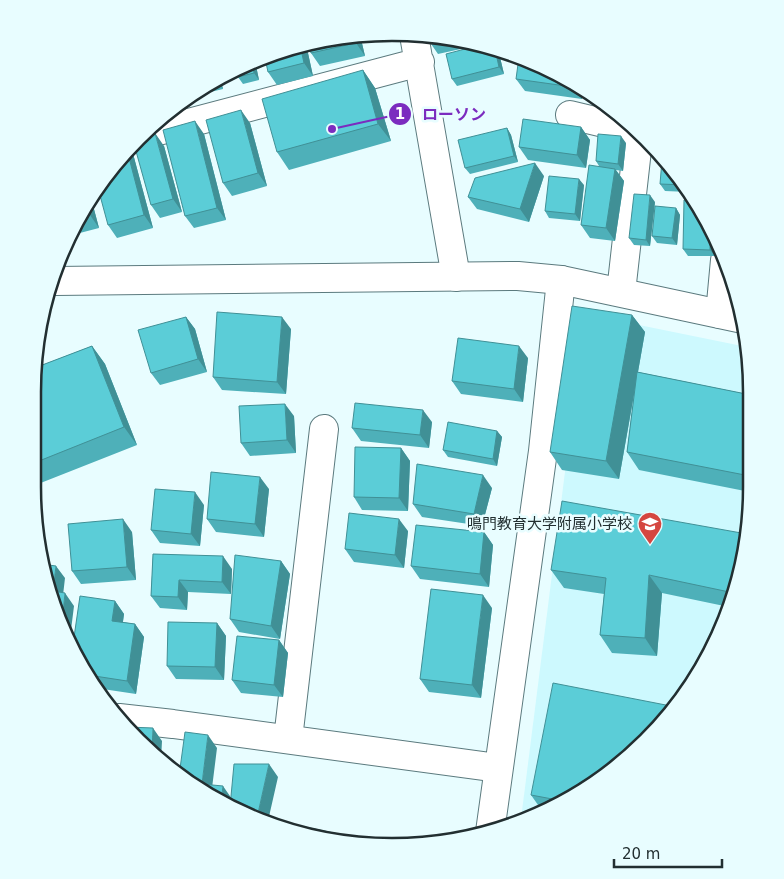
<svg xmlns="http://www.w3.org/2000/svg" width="784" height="879" font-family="'DejaVu Sans','Noto Sans JP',sans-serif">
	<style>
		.built { fill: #cdf9fe }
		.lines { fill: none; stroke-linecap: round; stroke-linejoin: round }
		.minor-casing { stroke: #5b7a7e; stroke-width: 30 }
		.tertiary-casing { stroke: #5b7a7e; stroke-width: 30 }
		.minor { stroke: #fff; stroke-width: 28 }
		.tertiary { stroke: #fff; stroke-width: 28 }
		.wall { fill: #4eb0b9 }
		.shaded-wall { fill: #409096 }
		.building { fill: #5bcdd7; stroke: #409096 }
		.labels { text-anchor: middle; stroke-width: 5; stroke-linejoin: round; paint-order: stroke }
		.poi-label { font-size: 15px; fill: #222f31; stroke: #e8fdff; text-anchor: end }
		.rim { fill: none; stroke: #222f31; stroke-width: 2.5 }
		.leader { fill: none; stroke: #7b2cbf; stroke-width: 2 }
		.callout-dot { fill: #7b2cbf; stroke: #e8fdff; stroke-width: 2 }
		.mark-label { font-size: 15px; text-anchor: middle; font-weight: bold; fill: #fff }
		.callout-label { font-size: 16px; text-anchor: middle; font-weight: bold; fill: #7b2cbf; stroke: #e8fdff; stroke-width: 5; stroke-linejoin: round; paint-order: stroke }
	</style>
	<rect width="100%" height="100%" fill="#e8fdff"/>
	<path class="built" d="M585,314L747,347L751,369V511L739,580L715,646L677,706L629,757L551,809L523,820L521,819Z"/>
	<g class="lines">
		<defs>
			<path id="minor" d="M414,35L456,277
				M570,115L637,131
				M143,135L420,62
				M621,292L639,132
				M720,314L725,260
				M119,718L173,724L498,768
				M288,739L324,429
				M490,832L543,451L561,280"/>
			<path id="tertiary" d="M55,281L518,276L561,280L743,319"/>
		</defs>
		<use href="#minor" class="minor-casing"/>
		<use href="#tertiary" class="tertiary-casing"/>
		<use href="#minor" class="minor"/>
		<use href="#tertiary" class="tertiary"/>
	</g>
	<path class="wall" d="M360,35L365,56L320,66L311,53L309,43Z
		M439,36L479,45L438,54L429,41Z
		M306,44L313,76L277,85L268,72L299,45Z
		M480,45L498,49L504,74L457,86L452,79Z
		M255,61L259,80L243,84L238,77Z
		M363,70L375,88L391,141L289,170L277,152Z
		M220,78L223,89L202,94L199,91Z
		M516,79L572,81L583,89L582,99L525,91Z
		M250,123L267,186L232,196L223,183Z
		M581,127L590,140L586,168L528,160L519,147Z
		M507,128L511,135L518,162L470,174L465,168Z
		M204,134L226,220L194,228L185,216Z
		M626,143L623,171L616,170L624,181L615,241L590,238L581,225L599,166L596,161Z
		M164,146L182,212L160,218L151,205Z
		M130,147L132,150L153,228L117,238L108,225L122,155Z
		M677,173L689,192L665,191L660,184Z
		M544,176L529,222L477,209L468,197Z
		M584,185L580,221L549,218L545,211Z
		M91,198L99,228L76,234L74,231L81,212Z
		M694,200L715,234V256H688L683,249Z
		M655,202L650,246L634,245L629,238Z
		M676,208L680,215L677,245L657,243L652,236Z
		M632,315L645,332L638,372L751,395L750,492L639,470L627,452L635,389L619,479L562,470L550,452Z
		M186,317L195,329L207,372L160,385L151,373Z
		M291,329L286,394L222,390L213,377Z
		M92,346L105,364L137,445L33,486L37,367Z
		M528,358L523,402L461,394L452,381Z
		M294,416L296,453L250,456L241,443Z
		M432,422L429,448L361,441L352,428Z
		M497,431L502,437L497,466L448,457L443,450Z
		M401,448L410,461L408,511L362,510L354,497Z
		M492,488L482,526L422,517L413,504Z
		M269,489L264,537L216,532L207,519Z
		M204,505L200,546L160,543L151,530Z
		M408,531L404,568L354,562L345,549Z
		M132,532L136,580L81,584L72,571Z
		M484,532L493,545L489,587L420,579L411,566Z
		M153,554L232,569L231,594L188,592L187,610L160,608L151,596Z
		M281,561L290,574L280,639L239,632L230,619Z
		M551,570L739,580L729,607L662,593L657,656L612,653L600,635L604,594L564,588Z
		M115,601L124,614L123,622L135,624L144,637L136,694L96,688L72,651Z
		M492,608L481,698L429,692L420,679Z
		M217,623L226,636L224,680L176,679L167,666Z
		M279,640L288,653L283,697L241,693L232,680Z
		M629,757L551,809L543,812L531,795Z"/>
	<path class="shaded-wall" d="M360,35L365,56L356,43L354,36Z
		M306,44L313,76L304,63L300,45Z
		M495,49H498L504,74L499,67Z
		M255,61L259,80L254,73L252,62Z
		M363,70L375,88L391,141L378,124Z
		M220,78L223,89L218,83L217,79Z
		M573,82L583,89L582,99L573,87Z
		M241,110L250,123L267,186L258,173Z
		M195,121L204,134L226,220L217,208Z
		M581,127L590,140L586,168L577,155Z
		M507,128L511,135L518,162L514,156Z
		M155,133L164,146L182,212L173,199Z
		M621,136L626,143L623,171L618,164Z
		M130,147L132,150L153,228L144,215L127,150Z
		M535,163L544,176L529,222L520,209Z
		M615,169L624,181L615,241L606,228Z
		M579,179L584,185L580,221L575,214Z
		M650,195L655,202L650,246L646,240Z
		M91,198L99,228L90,215L87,204Z
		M676,208L680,215L677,245L672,238Z
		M710,226L715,234V256L710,250Z
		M632,315L645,332L619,479L606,461Z
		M186,317L195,329L207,372L198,359Z
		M282,317L291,329L286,394L277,382Z
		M92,346L105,364L137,445L124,427Z
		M519,346L528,358L523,402L514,389Z
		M285,404L294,416L296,453L287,440Z
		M423,410L432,422L429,448L420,435Z
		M497,431L502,437L497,466L493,459Z
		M401,448L410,461L408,511L399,498Z
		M483,475L492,488L482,526L474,514Z
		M260,477L269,489L264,537L255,524Z
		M195,492L204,505L200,546L191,534Z
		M123,519L132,532L136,580L127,567Z
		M399,519L408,531L404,568L395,555Z
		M484,532L493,545L489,587L480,574Z
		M223,556L232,569L231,594L222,582Z
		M281,561L290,574L280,639L271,626Z
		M56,566L65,578L62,604L53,591Z
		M649,575L662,593L657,656L645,638Z
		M179,580L188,592L187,610L178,597Z
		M65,593L74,606L69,646L62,623Z
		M483,595L492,608L481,698L472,685Z
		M115,601L124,614L121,634L112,621Z
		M217,623L226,636L224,680L215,667Z
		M135,624L144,637L136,694L127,681Z
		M279,640L288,653L283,697L274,685Z
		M153,728L162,741L161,760L152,751Z
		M208,735L217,748L211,796L202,784Z
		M269,764L278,777L268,821L257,818Z
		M223,786L232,799L231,808L221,802Z"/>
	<path class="building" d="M427,35L439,36L446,37L429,41Z
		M354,36L356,43L311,53L309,43Z
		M300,45L304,63L268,72L265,58Z
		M480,45L495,49L499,67L452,79L446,54Z
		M519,57L572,81L573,82V87L516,79Z
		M252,62L254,73L238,77L236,68Z
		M363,70L378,124L277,152L262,99Z
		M217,79L218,83L208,85Z
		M241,110L258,173L223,183L206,120Z
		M523,119L581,127L577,155L519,147Z
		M195,121L217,208L185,216L163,130Z
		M507,128L514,156L465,168L458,140Z
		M155,133L173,199L151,205L134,144L141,137Z
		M598,134L621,136L618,164L596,161Z
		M127,150L144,215L108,225L98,188L122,155Z
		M662,160L665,161L677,173L685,185L660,184Z
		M535,163L520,209L468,197L475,178Z
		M589,165L615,169L606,228L581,225Z
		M549,176L579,179L575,214L545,211Z
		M634,194L650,195L646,240L629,238Z
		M684,200H694L710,226V250L683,249Z
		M87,204L90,215L78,218L81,212Z
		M655,206L676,208L672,238L652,236Z
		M572,306L632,315L606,461L550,452Z
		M217,312L282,317L277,382L213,377Z
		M186,317L198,359L151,373L138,330Z
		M458,338L519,346L514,389L452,381Z
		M92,346L124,427L34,463L37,367Z
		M637,372L751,395V501L750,476L627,452Z
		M355,403L423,410L420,435L352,428Z
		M285,404L287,440L241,443L239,406Z
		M448,422L497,431L493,459L443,450Z
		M355,447L401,448L399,498L354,497Z
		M417,464L483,475L474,514L413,504Z
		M211,472L260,477L255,524L207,519Z
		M155,489L195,492L191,534L151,530Z
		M562,501L747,534L739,580L734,593L649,575L645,638L600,635L606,578L551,570Z
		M349,513L399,519L395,555L345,549Z
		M123,519L127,567L72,571L68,524Z
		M416,525L484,532L480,574L411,566Z
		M153,554L223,556L222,582L179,580L178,597L151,596Z
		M235,555L281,561L271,626L230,619Z
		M42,564L56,566L53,591L65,593L62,623Z
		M431,589L483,595L472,685L420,679Z
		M80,596L115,601L112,621L135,624L127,681L88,675L72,651Z
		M168,622L217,623L215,667L167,666Z
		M237,636L279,640L274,685L232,680Z
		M553,683L676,707L629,757L563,801L531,795Z
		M128,727L153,728L152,751Z
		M185,732L208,735L202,784L223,786L221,802L179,776Z
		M234,764H269L257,818L233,810L230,807Z
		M305,827L396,846H392L322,840L304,834Z"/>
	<defs>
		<symbol id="school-pin" viewBox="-11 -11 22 30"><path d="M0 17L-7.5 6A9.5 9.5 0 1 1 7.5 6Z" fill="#d54640" stroke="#e8fdff"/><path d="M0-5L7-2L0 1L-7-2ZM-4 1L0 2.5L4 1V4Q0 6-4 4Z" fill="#fff"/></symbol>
	</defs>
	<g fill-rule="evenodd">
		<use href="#school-pin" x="636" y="510" width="28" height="38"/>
	</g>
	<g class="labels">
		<g class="poi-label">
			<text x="632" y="529">鳴門教育大学附属小学校</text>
		</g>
	</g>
	<path d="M0 0H784V879H0ZM392 41H392A351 351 0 0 1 743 392V487A351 351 0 0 1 392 838H392A351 351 0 0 1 41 487V392A351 351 0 0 1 392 41Z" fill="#e8fdff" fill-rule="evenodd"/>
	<path class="rim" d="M392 41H392A351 351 0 0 1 743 392V487A351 351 0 0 1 392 838H392A351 351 0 0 1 41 487V392A351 351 0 0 1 392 41Z"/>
	<path class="leader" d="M332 129L400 114"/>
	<g class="callout-dot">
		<circle cx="332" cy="129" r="5"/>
		<circle cx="400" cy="114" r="12"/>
	</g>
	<g class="mark-label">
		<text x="400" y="119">1</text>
	</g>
	<g class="callout-label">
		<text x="454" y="120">ローソン</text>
	</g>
	<path d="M614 859v8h108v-8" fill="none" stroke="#222f31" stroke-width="2.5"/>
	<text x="622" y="859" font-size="15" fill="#222f31" stroke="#e8fdff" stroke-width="4" paint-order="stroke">20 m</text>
</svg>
